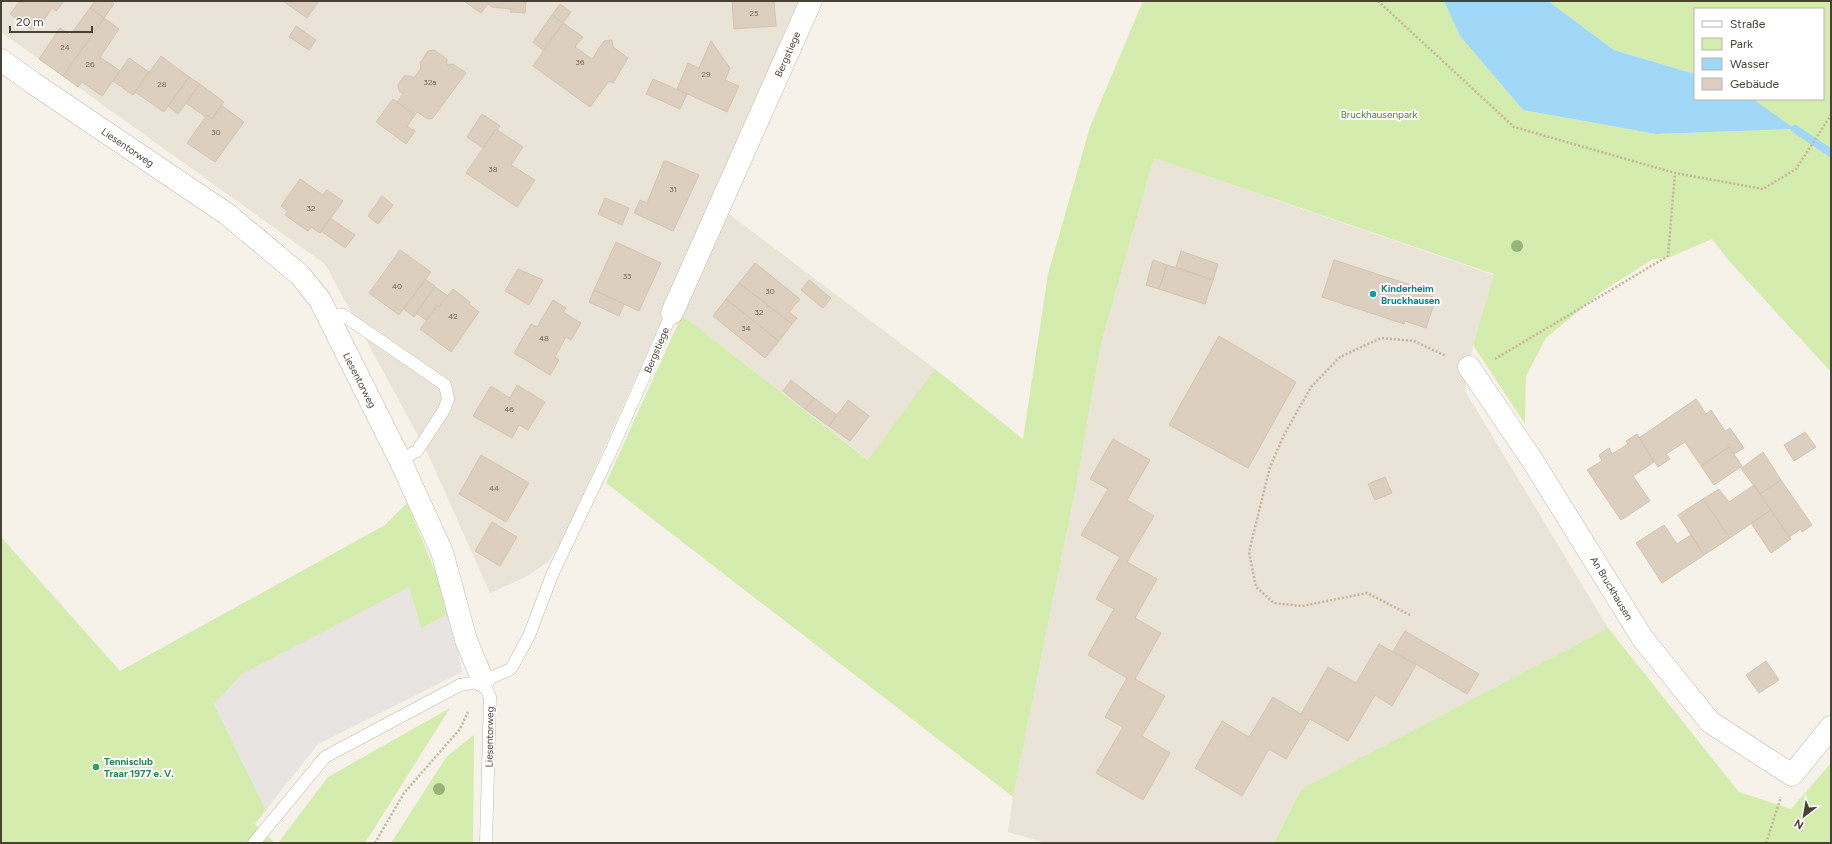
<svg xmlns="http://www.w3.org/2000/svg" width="1832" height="844" font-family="Figtree,sans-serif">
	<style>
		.residential { fill: #eae3d7 }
		.green { fill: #d4edaf }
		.parking { fill: #e7e4e1 }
		.water { fill: #a1d8f7 }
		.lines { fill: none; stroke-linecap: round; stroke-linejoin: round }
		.stream { stroke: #a1d8f7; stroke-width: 8 }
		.building { fill: #dccfc0; stroke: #d4c4b0 }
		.lane-casing { stroke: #c2b9aa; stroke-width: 13 }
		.street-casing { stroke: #c2b9aa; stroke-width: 23 }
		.path { stroke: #c5b49a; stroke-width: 2.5; stroke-dasharray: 2 2; stroke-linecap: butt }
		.lane { stroke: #fff; stroke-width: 12 }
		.street { stroke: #fff; stroke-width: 22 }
		.tree { fill: #98b47c }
		.culture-dot { fill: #0f9aa8; stroke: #fff; stroke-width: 1.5 }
		.leisure-dot { fill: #2e9e5b; stroke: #fff; stroke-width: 1.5 }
		.labels { text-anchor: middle; stroke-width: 4; stroke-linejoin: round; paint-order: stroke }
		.number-label { font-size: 8px; fill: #6e6458 }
		.street-label { font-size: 10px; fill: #4a4136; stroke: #fff }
		.park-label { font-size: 10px; fill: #4c8223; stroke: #fff }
		.culture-label { font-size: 10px; font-weight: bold; fill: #0d838f; stroke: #fff; text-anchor: start }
		.leisure-label { font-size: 10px; font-weight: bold; fill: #27864d; stroke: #fff; text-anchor: start }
	</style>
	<rect width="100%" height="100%" fill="#f6f1e9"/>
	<path class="residential" d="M1,1H805L713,206L729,214L935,369L869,460L669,305L562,541L548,562L526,577L490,593L428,454L325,264L1,32Z
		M1154,158L1494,275L1473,345L1465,391L1608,628L1301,789L1274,843H1046L1008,832L1013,797L1077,482L1101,344Z"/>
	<path class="green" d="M1143,1H1444L1460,36L1523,110L1656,134L1794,129L1753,99H1823V9H1695V74L1614,50L1548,1H1831V372L1730,262L1712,239L1670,257L1653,259L1601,292L1546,338L1526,376L1525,424L1473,345L1494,274L1154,158L1101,344L1077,482L1013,797L606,483L682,315L868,460L935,369L1023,439L1048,274L1090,127Z
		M407,503L452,612L421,629L409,588L214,704L266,810L255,824L275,843H1V537L120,671L385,525Z
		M1608,628L1739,792L1791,809L1831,763V843H1274L1301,789Z
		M450,708L365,843H278L328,777Z
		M474,735L473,843H391L447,756Z"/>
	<path class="parking" d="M409,587L421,629L452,612L462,672L318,744L266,810L214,704L242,674Z"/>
	<path class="water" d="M1444,1H1548L1614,50L1695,74V99H1753L1795,129L1656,134L1523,110L1460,36Z"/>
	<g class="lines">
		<path class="stream" d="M1795,129L1831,153"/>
	</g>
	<path class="building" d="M20,1L23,3L24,1H64L56,11L52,8L44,20L41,18L32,30L10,14Z
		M95,1H111L114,4L104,18L90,8Z
		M283,1H319L307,18Z
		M464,1H526L525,13L510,12L511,9L492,7L488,4L481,13Z
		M732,1H774L776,26L734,29Z
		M560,4L571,12L563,23L552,15Z
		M90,8L104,18L63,76L39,59L60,28L70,35Z
		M552,15L563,23L543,50L533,42Z
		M104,18L119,29L100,57L120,71L102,96L82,82L78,87L63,76Z
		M563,23L583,37L575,47L592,59L604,41L612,40L613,47L628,58L613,83L609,81L590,107L533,66Z
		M296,26L316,40L309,50L289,37Z
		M711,41L730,68L725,80L739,86L727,112L677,89L688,63L699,68Z
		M434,50L447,59V65L453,64L466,73L433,118L428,119L417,112L415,115L397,102L403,94L399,91L398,85L404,76H410L414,78L421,68L420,63L428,51Z
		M161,56L189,77L164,112L135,92Z
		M129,58L149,72L133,95L113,81Z
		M189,77L200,84L178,114L168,106Z
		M653,79L687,94L680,109L646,94Z
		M200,84L224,102L212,119L207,115L206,117L186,103Z
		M393,99L415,115L407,126L415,131L406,144L376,122Z
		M221,105L244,122L215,162L187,143L207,115L212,119Z
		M482,114L500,126L497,130L496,129L483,148L467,137Z
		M496,129L523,147L511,165L535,180L517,207L466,173Z
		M664,161H666L699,175L673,231L634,213L640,200L647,203Z
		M300,179L323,195L327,190L343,201L320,233L311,227L308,231L285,215L288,211L281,206Z
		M382,196L393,205L378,224L368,216Z
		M605,198L629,208L622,225L598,214Z
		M330,218L355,235L345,248L321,231Z
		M616,242L661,263L639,311L594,290Z
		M400,250L431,272L399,315L369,293Z
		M1181,251L1218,264L1213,280L1176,267Z
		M1153,260L1167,265L1159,289L1146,285Z
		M1334,260L1417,287L1415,291L1436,298L1426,328L1405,321L1404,324L1322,297Z
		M755,263L800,299L789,312L797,318L792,324L739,283Z
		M1167,265L1213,280L1205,304L1159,289Z
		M518,269L543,280L529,305L505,291Z
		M425,279L435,286L414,317L404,309Z
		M809,280L831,298L823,308L801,290Z
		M739,283L792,324L779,341L726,299Z
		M435,287L448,296L439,307L437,306L426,320L416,313Z
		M453,289L470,302L469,304L479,312L451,352L420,329L437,306L439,307Z
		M594,290L624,304L619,316L589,302Z
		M726,299L779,341L765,358L713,316Z
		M553,300L566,308L563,312L581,323L571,340L566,337L555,357L559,360L550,375L514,353L531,324L537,327Z
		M1219,336L1296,382L1248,468L1169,425Z
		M791,380L814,398L805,409L783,391Z
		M517,385L545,402L528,430L519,425L512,438L473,416L491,386L510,398Z
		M814,398L837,415L829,426L805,409Z
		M1696,399L1706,414L1711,410L1725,431L1730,428L1744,448L1734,454L1729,447L1701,466L1685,442L1666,454L1670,459L1658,467L1639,438Z
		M848,400L869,416L850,441L829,426Z
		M1805,432L1816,447L1794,461L1784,445Z
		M1637,434L1654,462L1633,476L1650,501L1621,520L1587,470L1602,461L1599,455L1609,448L1612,454L1617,451L1628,444L1626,441Z
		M1113,439L1150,460L1127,500L1154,516L1127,562L1157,579L1135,618L1161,633L1135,679L1165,696L1142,736L1170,753L1143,800L1096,773L1123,727L1105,717L1127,678L1088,655L1114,609L1096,599L1120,557L1081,535L1108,489L1090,479Z
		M1729,447L1742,466L1714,485L1701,466Z
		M1763,452L1781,480L1760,494L1740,467H1743Z
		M481,455L529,483L506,522L459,494Z
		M1385,477L1392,493L1375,500L1368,484Z
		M1781,480L1812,525L1802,532L1801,529L1789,537L1760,494Z
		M1754,485L1771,510L1730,538L1703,499L1719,489L1729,502Z
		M1703,499L1730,538L1704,555L1678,515Z
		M1771,510L1791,539L1771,553L1751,523Z
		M492,522L517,537L500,566L475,551Z
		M1664,525L1677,544L1691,535L1704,555L1662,583L1636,543Z
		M1405,631L1479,674L1467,694L1393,651Z
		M1379,644L1416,665L1392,706L1375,695L1348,741L1310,719L1286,759L1269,749L1242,796L1195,768L1222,721L1249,737L1273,697L1301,714L1328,667L1356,683Z
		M1766,661L1779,680L1759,693L1746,675Z"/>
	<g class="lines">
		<defs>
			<path id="lane" d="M328,315H343L445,385L448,399L444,410L417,451L400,460
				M483,681L490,697L486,843
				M254,843L325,757L460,685L483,681L511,669L529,636L552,575L612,449L672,313"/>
			<path id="street" d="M1,60L33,83L227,214L300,275L320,300L400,460L442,552L466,640L483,681
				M672,313L811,1
				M1469,367L1534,463L1643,639L1710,722L1792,775L1831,727"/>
		</defs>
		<use href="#lane" class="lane-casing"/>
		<use href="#street" class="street-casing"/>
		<path class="path" d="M1378,1L1514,127L1675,173L1763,189L1796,169L1831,115
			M1495,359L1668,256L1675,173
			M1410,615L1367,593L1302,606L1274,603L1256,587L1249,552L1270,467L1284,435L1311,387L1340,357L1381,338L1414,341L1446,356
			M375,843L404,793L460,729L468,712
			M1766,843L1781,797"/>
		<use href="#lane" class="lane"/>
		<use href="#street" class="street"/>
	</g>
	<g class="tree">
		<circle cx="1517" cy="246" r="6"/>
		<circle cx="439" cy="789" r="6"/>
	</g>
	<circle class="culture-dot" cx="1373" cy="294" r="4"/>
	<circle class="leisure-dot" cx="96" cy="767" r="4"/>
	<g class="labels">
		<g class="number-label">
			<text x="754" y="16">25</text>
			<text x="65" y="50">24</text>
			<text x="580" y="65">36</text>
			<text x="90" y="67">26</text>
			<text x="706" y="77">29</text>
			<text x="430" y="85">32a</text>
			<text x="162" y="87">28</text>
			<text x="216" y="135">30</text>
			<text x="493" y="172">38</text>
			<text x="673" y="192">31</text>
			<text x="311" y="211">32</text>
			<text x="627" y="279">33</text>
			<text x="397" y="289">40</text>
			<text x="770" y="294">30</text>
			<text x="759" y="315">32</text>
			<text x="453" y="319">42</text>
			<text x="746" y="331">34</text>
			<text x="544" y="341">48</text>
			<text x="509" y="412">46</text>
			<text x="494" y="491">44</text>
		</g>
		<g class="street-label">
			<text transform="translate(787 54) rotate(-66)" y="4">Bergstiege</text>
			<text transform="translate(128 147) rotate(34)" y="4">Liesentorweg</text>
			<text transform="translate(656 350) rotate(-67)" y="4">Bergstiege</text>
			<text transform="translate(360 380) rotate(63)" y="4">Liesentorweg</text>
			<text transform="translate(1612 588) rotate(59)" y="4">An Bruckhausen</text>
			<text transform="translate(489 737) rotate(-89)" y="4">Liesentorweg</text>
		</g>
		<g class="park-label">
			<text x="1379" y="118">Bruckhausenpark</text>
		</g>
		<g class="culture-label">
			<text x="1381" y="292">Kinderheim<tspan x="1381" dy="12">Bruckhausen</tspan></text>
		</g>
		<g class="leisure-label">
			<text x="104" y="765">Tennisclub<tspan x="104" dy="12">Traar 1977 e. V.</tspan></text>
		</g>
	</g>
	<rect width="1832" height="844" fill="none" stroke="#4a4136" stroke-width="4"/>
	<rect x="1694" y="8" width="130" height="92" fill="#ffffff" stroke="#b7b3af"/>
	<rect x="1702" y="21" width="20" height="6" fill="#ffffff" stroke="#b7b3af"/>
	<text x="1730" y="28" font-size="12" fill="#4a4136">Straße</text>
	<rect x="1702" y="38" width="20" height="12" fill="#d4edaf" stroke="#b7b3af"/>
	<text x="1730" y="48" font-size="12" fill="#4a4136">Park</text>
	<rect x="1702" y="58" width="20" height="12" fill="#a1d8f7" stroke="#b7b3af"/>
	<text x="1730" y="68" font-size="12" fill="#4a4136">Wasser</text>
	<rect x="1702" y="78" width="20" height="12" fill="#dccfc0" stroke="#b7b3af"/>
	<text x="1730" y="88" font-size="12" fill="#4a4136">Gebäude</text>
	<g transform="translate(1804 816) rotate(211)" stroke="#ffffff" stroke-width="3" paint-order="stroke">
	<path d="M0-3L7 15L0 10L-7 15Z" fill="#4a4136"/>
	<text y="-6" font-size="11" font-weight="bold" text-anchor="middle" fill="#4a4136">N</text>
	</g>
	<path d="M10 26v6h82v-6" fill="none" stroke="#4a4136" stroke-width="2"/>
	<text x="16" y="26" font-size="12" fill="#4a4136" stroke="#ffffff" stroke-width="3" paint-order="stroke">20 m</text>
</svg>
